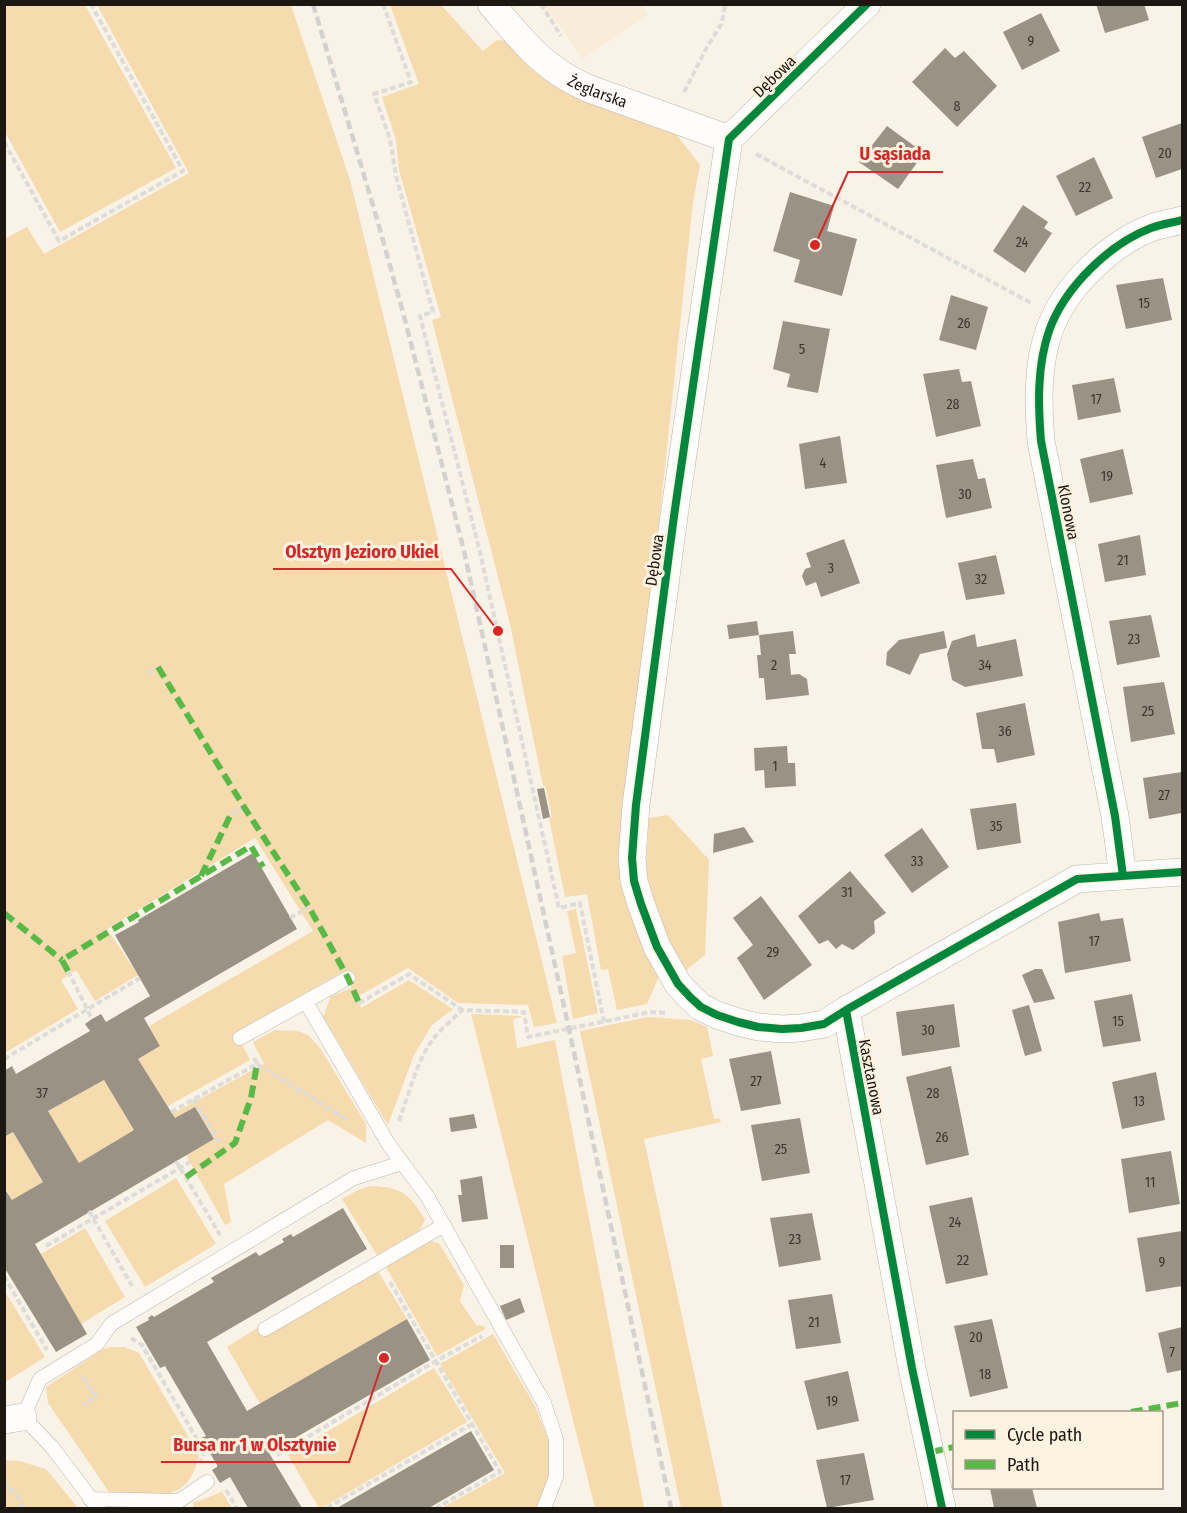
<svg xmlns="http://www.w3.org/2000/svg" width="1187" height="1513" font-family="'Fira Sans Condensed',sans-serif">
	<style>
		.built { fill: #f9ecd8 }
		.green { fill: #f6dbaf }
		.building { fill: #9a9285; fill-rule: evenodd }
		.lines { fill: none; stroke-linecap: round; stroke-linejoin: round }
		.lane-casing { stroke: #bcb7ae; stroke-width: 15 }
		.street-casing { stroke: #bcb7ae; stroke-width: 28 }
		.path { stroke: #dedcd9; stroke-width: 4; stroke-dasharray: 6 3; stroke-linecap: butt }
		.lane { stroke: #fefdfb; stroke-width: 14 }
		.street { stroke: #fefdfb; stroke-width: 27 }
		.rail { stroke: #d3d2cf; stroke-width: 4.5; stroke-dasharray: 9 4.5; stroke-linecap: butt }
		.quiet { stroke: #58b947; stroke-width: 6; stroke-dasharray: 12 6; stroke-linecap: butt }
		.cycleway-casing { stroke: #fef3e1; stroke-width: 11 }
		.cycleway { stroke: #00873e; stroke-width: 8 }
		.labels { text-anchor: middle; stroke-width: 6; stroke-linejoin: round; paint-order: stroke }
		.number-label { font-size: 14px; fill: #3c362d }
		.street-label { font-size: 16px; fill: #1c1710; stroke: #fef3e1 }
		.leader { fill: none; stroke: #d62828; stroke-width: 2 }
		.callout-dot { fill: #d62828; stroke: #fef3e1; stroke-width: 2 }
		.callout-label { font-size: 18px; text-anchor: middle; font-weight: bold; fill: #d62828; stroke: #fef3e1; stroke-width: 6; stroke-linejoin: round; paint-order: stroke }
	</style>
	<rect width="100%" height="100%" fill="#f8f2e7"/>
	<path class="built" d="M545,5H641L648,14L583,59Z"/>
	<path class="green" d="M4,5H85L176,168L60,232L5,132Z
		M97,5H291L350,180L557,1023L534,1027L528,1005L458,1003L408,968L357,997L361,1008L409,980L453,1009L432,1025L414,1055L388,1125L323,1017L331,996L352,988L344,971L236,1032L250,1060L168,1106L138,1059L160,1046L149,1026L313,931L255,838L107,929L138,975L95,1001L76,970L61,980L78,1009L5,1053L4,239L27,227L44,254L189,173Z
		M390,5H441L483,51L497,40L508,41L676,134L700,165L693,202L624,853L660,974L647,1004L617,1010L608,969L601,970L587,894L565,897L549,818L552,817L545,786H543L510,624L432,320L441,317L399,170L396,140L382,97L419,84Z
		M668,815L709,860L705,955L686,970L661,931L645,884L649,818Z
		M576,909L598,1013L573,1019L562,956L576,953L567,911Z
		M471,1014L521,1016V1017L513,1019L517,1048L555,1040L644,1508H595Z
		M648,1017L691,1020L707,1027L713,1056L701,1059L714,1119L719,1118L721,1122L644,1139L723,1508H681L580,1031Z
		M275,1030L297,1031L308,1035L320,1048L366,1124V1143L328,1120L224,1184L231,1222L225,1225L186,1155L214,1138L195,1107L175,1118L172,1114L264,1064L253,1042Z
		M104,1080L134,1130L79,1163L48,1111Z
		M13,1132L43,1182L12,1200L5,1188V1137Z
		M176,1178L216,1244L145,1287L105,1221Z
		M371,1186C402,1187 409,1194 425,1219L420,1230L377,1255L342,1199L358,1190Z
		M85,1228L125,1297L81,1324L41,1254Z
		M430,1241L439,1243L464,1285L460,1301L476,1325L484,1326L485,1329L437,1356L386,1267Z
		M378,1271L407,1319L260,1404L227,1347L262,1325Z
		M4,1290L45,1357L5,1382H4Z
		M493,1334L535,1406L549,1441L551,1473L537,1508H442L505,1473L440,1364Z
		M110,1347H124L139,1353L199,1455C194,1475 188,1488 168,1494L109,1492L48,1403L46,1387L103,1349Z
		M434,1368L467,1422L322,1508H319L288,1455Z
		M4,1460L19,1461L46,1469L78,1508H5Z
		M222,1492L232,1508H194L193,1503Z"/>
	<path class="building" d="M1096,4H1144L1149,20L1105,33Z
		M1041,13L1060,51L1022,70L1003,32Z
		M945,48L955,58L964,51L997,86L957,127L912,82Z
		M1182,123V169L1156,178L1142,137Z
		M887,126L924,153L898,189L859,162Z
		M1094,157L1113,198L1076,216L1056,176Z
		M790,192L834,206L827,231L857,239L842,296L794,282L800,260L773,251Z
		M1023,205L1048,222L1044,228L1052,233L1025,273L993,251Z
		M1163,278L1172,320L1126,329L1116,285Z
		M951,295L988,307L976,350L939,340Z
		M783,321L830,329L818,393L787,387L790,374L773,369Z
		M959,369L962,382L971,381L981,426L936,437L923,374Z
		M1114,378L1121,412L1078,420L1072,385Z
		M840,436L847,483L805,489L799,444Z
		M1123,449L1133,494L1090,503L1080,459Z
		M973,459L978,479L985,478L992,508L946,518L936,465Z
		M1140,535L1146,575L1105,582L1098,544Z
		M844,539L860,583L821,597L816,582L806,586L802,576L805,569L811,567L806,553Z
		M996,555L1005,594L966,600L958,563Z
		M1151,615L1160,657L1117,665L1109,621Z
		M757,621L759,635L729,639L727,625Z
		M793,631L796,654H789L791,675L799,674L807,679L809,695L766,700L764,678H759L757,655H761L759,635Z
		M944,631L947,648L920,654L910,675L886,665L887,652L899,640Z
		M975,634L977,647L1016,639L1023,676L965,687L952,680L947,654L952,641Z
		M1164,682L1175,734L1131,742L1123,687Z
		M1025,703L1035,755L997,763L994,749H982L976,713Z
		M787,746L788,763H795L796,786L765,788L764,770L755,771L754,748Z
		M1182,772V813L1149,819L1143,778Z
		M544,788L550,817L543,819L537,789Z
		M1016,803L1021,843L977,850L970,809Z
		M744,827L754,842L713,853L714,834Z
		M922,828L949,867L912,893L884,855Z
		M253,853L297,929L144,1018L160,1046L138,1059L175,1118L195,1107L214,1139L35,1244L87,1334L56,1352L4,1267V1188L12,1200L43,1182L13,1132L4,1137V1071L12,1066L16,1074L90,1031L85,1024L92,1019L101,1014L106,1022L150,996L115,935L139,922L138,920ZM104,1080L134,1130L79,1163L48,1111Z
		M850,871L886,913L874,921L875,933L853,950L842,944L836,949L828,940L819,944L798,916Z
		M761,896L812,965L764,1000L737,958L753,945L733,918Z
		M1099,913L1101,921L1123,918L1131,961L1065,973L1058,922Z
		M1035,969H1042L1055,999L1034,1003L1022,975Z
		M1132,994L1141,1041L1103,1047L1094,1001Z
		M954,1004L960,1047L902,1056L896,1012Z
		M1029,1005L1042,1051L1025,1056L1012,1010Z
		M771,1051L781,1104L741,1111L729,1059Z
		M951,1066L969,1155L926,1165L906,1077Z
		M1156,1072L1165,1120L1122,1129L1112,1082Z
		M474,1114L477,1128L451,1132L449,1118Z
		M800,1118L810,1173L762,1181L751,1125Z
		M1171,1151L1180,1204L1129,1213L1121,1159Z
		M482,1176L488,1219L462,1222L458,1195H462L460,1180Z
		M972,1197L988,1275L946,1284L929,1206Z
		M343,1208L367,1249L207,1342L247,1411L407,1319L430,1360L269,1453L302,1508H248L230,1477L220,1483L212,1470L217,1467V1465L201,1438L206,1436L165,1366L160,1368L136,1327L149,1320L148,1318L152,1315L154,1317L214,1282L211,1278L256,1252L259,1256L284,1242L282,1239L291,1234L293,1237Z
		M812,1213L821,1260L779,1267L770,1218Z
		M1182,1231V1286L1146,1292L1137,1238Z
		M500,1245H514V1268H500Z
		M832,1294L841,1343L796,1349L788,1300Z
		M520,1298L525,1312L506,1320L500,1306Z
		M992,1319L1008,1388L970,1397L954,1326Z
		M1182,1327V1370L1167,1373L1158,1333Z
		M848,1371L859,1421L817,1430L804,1381Z
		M471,1431L494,1470L429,1508H337Z
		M864,1453L874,1500L827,1508L816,1460Z
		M990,1488H1032L1037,1508H994Z"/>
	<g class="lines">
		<defs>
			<path id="lane" d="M306,1002L389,1145L427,1196L544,1403L556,1439V1477L544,1508
				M240,1038L348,978
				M265,1329L444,1225
				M90,1499L179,1501L207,1482
				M98,1508L52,1447L23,1417L40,1379L97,1344L111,1324L354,1178L402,1163"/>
			<g id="street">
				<path id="s1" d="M491,4C523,41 541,67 587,88L729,139"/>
				<path d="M1123,876L1115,816L1041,441C1038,404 1037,366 1049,331C1064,288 1109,244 1151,228C1161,224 1172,223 1182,220"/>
				<path d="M846,1010L824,1024L801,1028L782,1029L758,1027L738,1022L717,1015L701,1007L690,997L678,984L657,947L641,904L634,881L632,858L636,805L674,516L729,139L867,4"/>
				<path d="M4,1420L23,1417"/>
				<path d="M942,1508L912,1368L846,1010L1077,879L1182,872"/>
			</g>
		</defs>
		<use href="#lane" class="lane-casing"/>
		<use href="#street" class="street-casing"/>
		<path class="path" d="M383,4L411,82L374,94L390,139L396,176L433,312L420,316L479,548L559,908L580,903L604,1022
			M541,4L561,36
			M684,92L707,47L722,23L725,4
			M4,142L59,241L183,171L91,4
			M756,154L1031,303
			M148,673L158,667
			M231,814L244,807
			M290,918L309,907
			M68,971L92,1019
			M359,1003L409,974L462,1010
			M4,1059L140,978
			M257,1064L348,1120
			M4,1070H5
			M194,1099L219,1142
			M171,1112L257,1064L253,1055
			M399,1121C408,1096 415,1068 429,1045C437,1032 451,1021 462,1010L524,1012L528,1037L651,1012L666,1013
			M176,1161L220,1235
			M89,1211L132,1286
			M46,1246L190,1162
			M4,1276L47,1350
			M390,1282L500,1472L436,1508
			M131,1338L142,1345L204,1451L200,1463
			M83,1377L96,1397L83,1405
			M277,1455L436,1361L482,1336
			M4,1481L19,1498L23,1508
			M226,1490L237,1508
			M327,1508L472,1424"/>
		<use href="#lane" class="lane"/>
		<use href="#street" class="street"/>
		<path class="rail" d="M313,4L377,219L404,316L464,551L569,1029L671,1508"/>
		<path class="quiet" d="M158,667L244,807L309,907L348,978L359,1003
			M201,876L231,814
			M4,913L62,960
			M68,971L62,960L251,846L263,867
			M186,1177L235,1143L251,1098L257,1064
			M1131,1412L1182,1403
			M931,1452L954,1447"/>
		<defs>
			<path id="cycleway" d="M1123,876L1115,816L1041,441C1038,404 1037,366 1049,331C1064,288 1109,244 1151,228C1161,224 1172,223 1182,220
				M846,1010L824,1024L801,1028L782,1029L758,1027L738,1022L717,1015L701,1007L690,997L678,984L657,947L641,904L634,881L632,858L636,805L674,516L729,139L867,4
				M942,1508L912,1368L846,1010L1077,879L1182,872"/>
		</defs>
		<use href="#cycleway" class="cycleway-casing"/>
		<use href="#cycleway" class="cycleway"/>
	</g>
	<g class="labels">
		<g class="number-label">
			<text x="1031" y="46">9</text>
			<text x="957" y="111">8</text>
			<text x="1165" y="158">20</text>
			<text x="1085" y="192">22</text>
			<text x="1022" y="247">24</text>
			<text x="1144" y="308">15</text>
			<text x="964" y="328">26</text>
			<text x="802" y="354">5</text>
			<text x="1096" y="404">17</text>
			<text x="953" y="409">28</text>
			<text x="823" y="468">4</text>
			<text x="1107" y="481">19</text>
			<text x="965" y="499">30</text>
			<text x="1123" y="565">21</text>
			<text x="831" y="573">3</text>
			<text x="981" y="584">32</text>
			<text x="1134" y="644">23</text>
			<text x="774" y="670">2</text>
			<text x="985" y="670">34</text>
			<text x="1148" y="716">25</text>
			<text x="1005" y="736">36</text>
			<text x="775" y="771">1</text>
			<text x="1164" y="800">27</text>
			<text x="996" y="831">35</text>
			<text x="917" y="866">33</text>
			<text x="847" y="897">31</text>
			<text x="1094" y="946">17</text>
			<text x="773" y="957">29</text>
			<text x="1118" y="1026">15</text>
			<text x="928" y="1035">30</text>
			<text x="756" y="1086">27</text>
			<text x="42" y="1098">37</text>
			<text x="933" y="1098">28</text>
			<text x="1139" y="1106">13</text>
			<text x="942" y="1142">26</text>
			<text x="781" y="1154">25</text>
			<text x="1150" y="1187">11</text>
			<text x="955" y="1227">24</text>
			<text x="795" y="1244">23</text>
			<text x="963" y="1265">22</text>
			<text x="1162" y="1267">9</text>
			<text x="814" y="1327">21</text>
			<text x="976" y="1342">20</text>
			<text x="1172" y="1357">7</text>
			<text x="985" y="1379">18</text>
			<text x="832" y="1406">19</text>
			<text x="845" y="1485">17</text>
		</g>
		<g class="street-label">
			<text transform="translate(774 76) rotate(-44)" y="6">Dębowa</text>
			<text dy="6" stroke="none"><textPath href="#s1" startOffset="140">Żeglarska</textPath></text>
			<text transform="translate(1069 512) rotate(79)" y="6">Klonowa</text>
			<text transform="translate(654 560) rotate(-82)" y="6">Dębowa</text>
			<text transform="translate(872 1077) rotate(79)" y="6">Kasztanowa</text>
		</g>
	</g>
	<path class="leader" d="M815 245L848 172H943M498 631L451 569H273M384 1358L349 1462H161"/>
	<g class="callout-dot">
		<circle cx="815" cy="245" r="6"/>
		<circle cx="498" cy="631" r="6"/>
		<circle cx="384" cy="1358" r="6"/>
	</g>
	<g class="callout-label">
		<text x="895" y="160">U sąsiada</text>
		<text x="362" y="558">Olsztyn Jezioro Ukiel</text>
		<text x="255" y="1451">Bursa nr 1 w Olsztynie</text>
	</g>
	<rect width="1187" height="1513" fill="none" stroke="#1c1710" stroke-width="12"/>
	<rect x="953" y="1411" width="210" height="78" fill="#fef3e1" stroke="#a49b8d" stroke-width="1.5"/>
	<rect x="965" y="1430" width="30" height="9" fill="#00873e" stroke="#a49b8d" stroke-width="1.5"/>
	<text x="1007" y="1441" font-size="18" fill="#1c1710">Cycle path</text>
	<rect x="965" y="1460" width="30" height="9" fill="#58b947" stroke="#a49b8d" stroke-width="1.5"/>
	<text x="1007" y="1471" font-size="18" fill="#1c1710">Path</text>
</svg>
